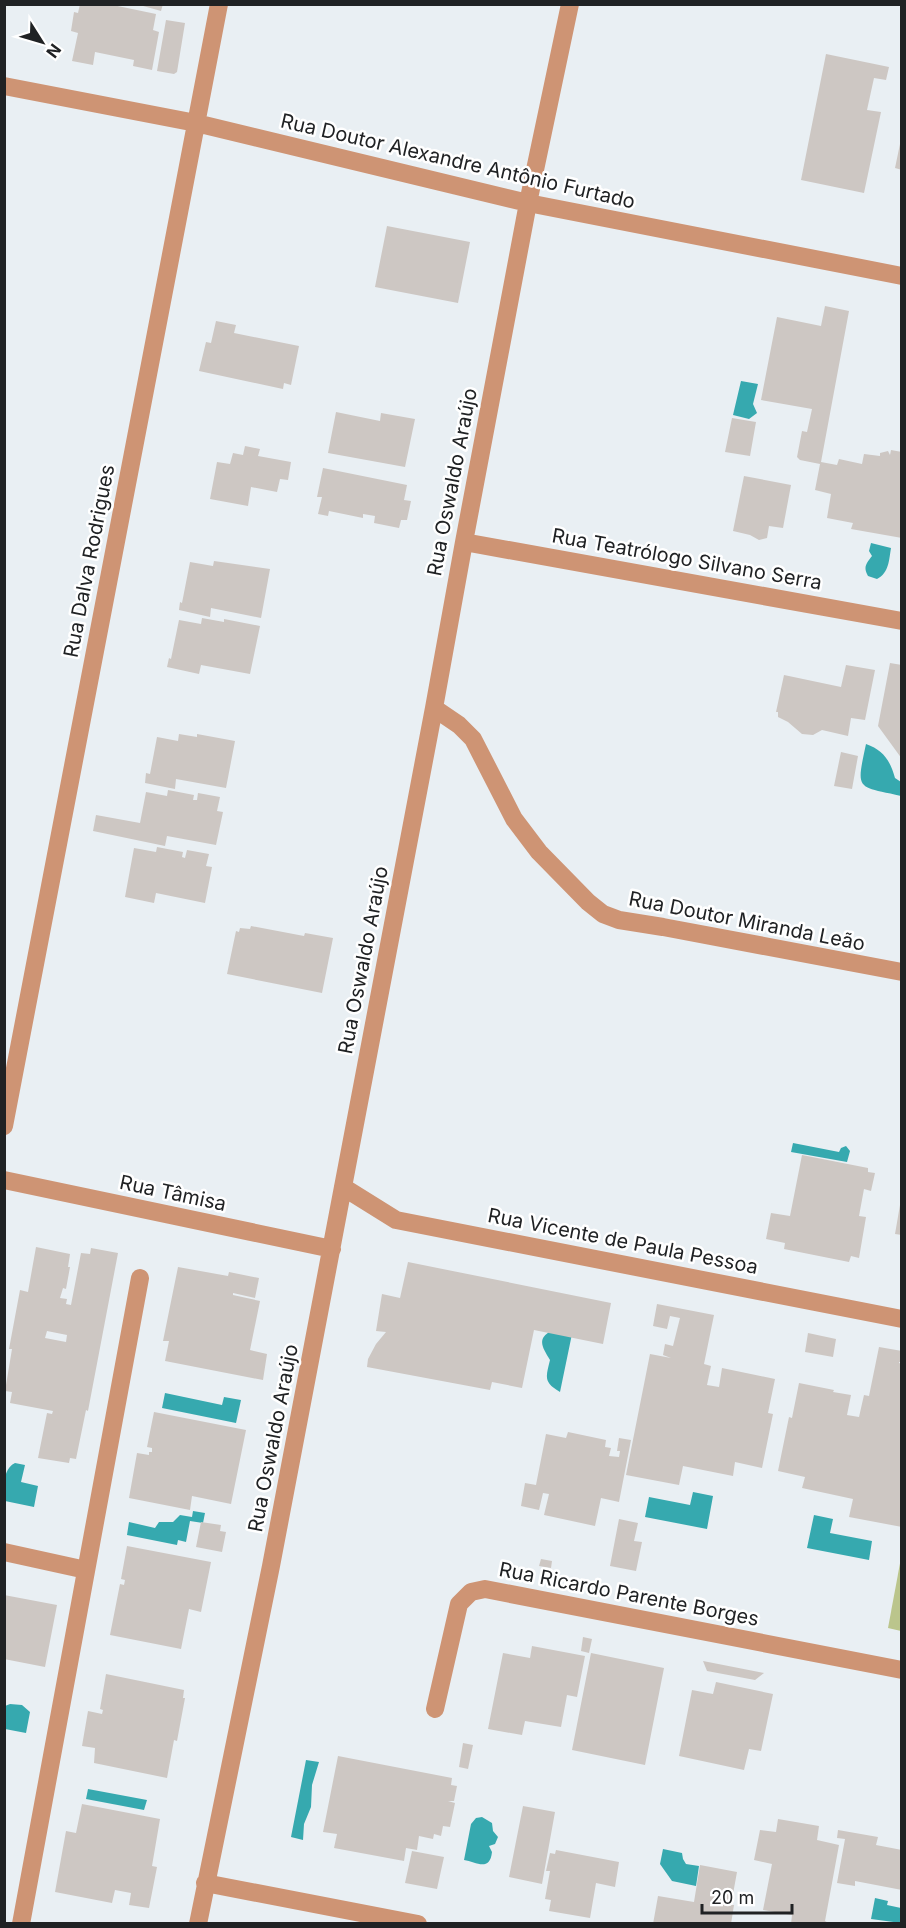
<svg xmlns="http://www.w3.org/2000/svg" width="906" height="1928" font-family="Inter,sans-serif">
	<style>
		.green { fill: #bbc58c }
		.water { fill: #36a9af }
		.building { fill: #cdc7c3; fill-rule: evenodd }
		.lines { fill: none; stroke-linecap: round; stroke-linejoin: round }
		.street { stroke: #ce9474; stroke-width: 18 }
		.labels { text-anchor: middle; stroke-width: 5; stroke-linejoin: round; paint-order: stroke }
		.street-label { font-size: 20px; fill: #202224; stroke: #fff }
	</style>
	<rect width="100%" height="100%" fill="#e9eff3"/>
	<path class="green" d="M901,1558L902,1631H901L888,1628Z"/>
	<path class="water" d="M741,381L758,384L753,404L757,413L749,419L733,415Z
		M871,543L891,548C889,560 889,573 877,579L868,576C863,567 866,564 872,556L869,551Z
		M866,744C883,750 890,760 895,778L901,782V796C856,786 856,791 866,744Z
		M793,1143L839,1152L841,1148L846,1146L850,1151L847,1162L791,1152Z
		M551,1331L572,1334L560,1392C543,1382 546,1377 550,1360C543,1348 536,1339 551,1331Z
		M165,1393L222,1405L224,1397L241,1400L236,1423L162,1408Z
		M15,1463L25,1465L21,1482L38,1486L34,1507L5,1501C4,1489 2,1469 15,1463Z
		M693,1492L713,1496L707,1529L645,1517L649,1497L690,1505Z
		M193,1511L205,1513L203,1523L190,1521L186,1542L178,1540L177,1545L127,1535L129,1522L155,1528L159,1522H173L180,1515L192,1517Z
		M814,1515L833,1519L830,1533L872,1541L869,1560L807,1548Z
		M10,1704L22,1705L30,1712L26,1733L5,1729V1706Z
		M306,1760L319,1762L312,1785L311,1807L304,1824L303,1840L291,1837Z
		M88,1789L147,1800L144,1810L86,1799Z
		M482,1817L492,1823L493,1831L498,1837L495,1844L489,1846L492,1852C490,1872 476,1862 464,1860L471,1824L476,1818Z
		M663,1849L682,1853L683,1859L686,1864L699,1866L696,1886L672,1881L660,1864Z
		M875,1898L888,1901L887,1905L901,1908V1923L871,1919Z"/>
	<path class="building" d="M80,4H108L156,14L153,30L159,32L152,70L133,66L134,60L95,52L93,65L72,61L78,33L71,31L74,12L78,13Z
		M136,4H163L161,11Z
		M166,20L185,23L177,72L174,74L157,71Z
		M826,54L889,67L886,80L874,78L867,110L881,112L864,193L801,180Z
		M900,144H902V170L895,168Z
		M387,226L470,242L458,303L375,287Z
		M825,306L849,311L821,462L837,465L839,459L862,464L864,454L880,456V453L888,451L890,455L891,450L902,452V538L851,529L853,523L827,518L831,494L815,490L820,464L800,460L797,457L802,431L807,432L812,409L761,400L777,317L821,326Z
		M216,321L236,325L234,333L299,346L291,385L284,383L283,389L199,371L206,342L211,343Z
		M336,412L380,421L381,413L415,419L405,467L328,453Z
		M732,418L756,422L750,456L725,452Z
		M245,446L260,449L258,456L291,462L288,480L280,479L277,492L251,487L248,506L210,499L217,462L230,464L233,453L243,455Z
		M323,468L407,485L404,500L411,501L407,520H401L399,528L374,523L375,516L363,514V518L329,511L328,516L318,514L322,497H317Z
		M744,476L791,485L783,528L769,526L767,538L759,540L750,535L733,531Z
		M214,561L270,569L261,618L211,608L210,617L179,610L180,602L182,603L190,562L213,566Z
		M202,618L224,622V619L260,626L250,674L201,665L199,674L167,667L169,658L171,659L179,620L201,624Z
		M890,663L902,665V759L878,726Z
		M846,665L875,670L865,720L851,718L848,736L822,730L813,735L802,734L788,722L778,717V712H776L784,675L841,687Z
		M179,734L197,737V734L235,741L226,788L176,779L175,789L145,783L146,773L150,774L157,737L178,741Z
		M841,752L858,756L852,789L834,786Z
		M168,790L194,795L193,800H197L198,793L220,797L217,811L223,812L216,845L167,836L165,846L93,831L96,815L140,823L146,792L167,796Z
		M157,847L183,852L182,857L185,858L187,850L209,854L206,866L212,867L205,903L156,893L154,903L125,897L134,848L156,852Z
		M251,926L304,936L305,933L333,938L322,993L227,974L236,931L239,932L240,928L250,929Z
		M802,1155L868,1168V1172L875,1173L871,1191L864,1189L859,1216L866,1217L859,1258L851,1256L849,1262L784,1249L785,1243L766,1239L771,1213L790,1216Z
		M900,1205H902V1235L895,1234Z
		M36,1247L70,1254L68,1267H70L66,1289L63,1288L60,1298L67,1299L66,1304L71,1305L81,1253L90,1254L91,1248L118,1253L88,1411L86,1410L76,1459L70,1458L69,1463L38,1458L47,1413L52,1414L53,1411L10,1403L12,1392L5,1391L12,1349H9L20,1290L28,1292ZM47,1331L67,1335L66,1342L45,1338Z
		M408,1262L611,1303L603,1344L534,1330L522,1388L492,1382L490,1390L367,1367L368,1359L376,1344L386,1332L376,1331L382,1294L400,1298Z
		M178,1267L228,1276L229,1272L259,1278L255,1298L233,1293V1295L260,1301L250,1350L267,1354L263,1380L165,1361L169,1341H163Z
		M657,1304L714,1315L704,1364L711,1366L707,1385L719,1387L722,1368L775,1379L768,1413L773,1414L762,1468L735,1462L733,1476L683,1466L679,1485L626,1475L650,1354L671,1358L663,1355L665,1344L673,1346L680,1318L670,1316L667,1329L653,1326Z
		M808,1333L836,1339L833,1357L805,1352Z
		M879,1347L902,1351V1362H899V1363L902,1364V1527L849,1517L853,1499L802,1488L805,1477L778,1471L789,1417L792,1418L799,1383L834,1390L833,1392L851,1395L847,1415L859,1417L864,1395L869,1396Z
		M154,1412L246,1430L231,1504L192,1496L190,1510L129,1498L137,1453L149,1455V1452H152V1448L147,1447Z
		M568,1432L606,1440L605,1447L611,1448L609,1456L619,1457L620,1451H617L619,1438L631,1440L619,1502L601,1498L595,1526L544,1515L549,1494L543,1493L539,1510L521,1506L525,1483L536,1485L546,1434L566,1438Z
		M619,1519L638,1523L634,1541L642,1542L636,1571L610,1566Z
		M201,1522L221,1525L220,1531L226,1532L222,1552L196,1547Z
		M127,1546L211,1562L201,1612L189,1609L181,1649L110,1635L120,1584L124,1585L125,1580L121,1579Z
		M541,1559L552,1561L551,1568L539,1566Z
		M4,1595L57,1605L45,1667L4,1659Z
		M583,1637L592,1639L589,1653L581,1651Z
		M532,1646L585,1656L577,1697L567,1695L561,1727L525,1721L522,1735L488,1729L503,1653L530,1658Z
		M591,1653L664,1668L645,1765L572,1750Z
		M703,1661L764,1673L755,1680L707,1671Z
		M106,1674L184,1690L183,1698H185L177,1741L174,1740L167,1778L94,1763L95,1748L82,1746L88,1711L102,1714L103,1710L100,1709Z
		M716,1682L773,1694L761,1751L749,1749L744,1770L679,1756L692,1690L713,1694Z
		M463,1743L473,1745L468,1769L459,1767Z
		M338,1756L452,1778L451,1785L457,1786L454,1801H448L455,1803L450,1827L443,1826L441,1836L434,1834L433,1839L419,1836L417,1850L406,1848L404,1861L334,1848L337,1834L323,1832Z
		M82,1804L160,1819L152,1866L157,1867L149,1908L129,1905L131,1893L115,1890L112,1903L55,1892L66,1831L76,1833Z
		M523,1806L555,1812L542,1884L509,1877Z
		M778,1819L819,1826L817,1840L839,1845L825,1921L830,1924H791L792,1915L763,1910L772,1864L754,1860L760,1830L776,1832Z
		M838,1830L878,1837L876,1845L902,1850V1890L855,1881V1886L837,1883L845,1839L837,1838Z
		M556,1850L619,1862L615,1887L596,1883L590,1918L549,1911L551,1900L545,1899L550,1871H546L550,1853L555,1854Z
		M412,1851L444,1857L437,1889L405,1883Z
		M700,1865L737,1872L731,1905H734L731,1924H653L658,1896L694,1902Z"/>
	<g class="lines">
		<path class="street" d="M4,86L196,123L528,203L902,276
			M464,542L902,621
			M434,708L459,725L473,739L514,819L539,852L588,902L603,914L619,920L663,927L902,972
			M4,1126L219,4
			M4,1180L332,1249
			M343,1187L396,1220L902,1319
			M4,1552L86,1570
			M435,1709L459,1604L471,1592L485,1589L902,1670
			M205,1883L418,1924
			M21,1924L140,1278
			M198,1924L271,1566L434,708L464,542L528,203L570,4"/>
	</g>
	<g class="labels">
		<g class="street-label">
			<text transform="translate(458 161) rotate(13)" y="7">Rua Doutor Alexandre Antônio Furtado</text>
			<text transform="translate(452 482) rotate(-79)" y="7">Rua Oswaldo Araújo</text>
			<text transform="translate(687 559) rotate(10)" y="7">Rua Teatrólogo Silvano Serra</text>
			<text transform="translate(89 561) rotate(-79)" y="7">Rua Dalva Rodrigues</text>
			<text transform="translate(747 921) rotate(11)" y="7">Rua Doutor Miranda Leão</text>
			<text transform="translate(363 960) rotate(-79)" y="7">Rua Oswaldo Araújo</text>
			<text transform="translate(173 1193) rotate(12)" y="7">Rua Tâmisa</text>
			<text transform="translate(623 1241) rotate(11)" y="7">Rua Vicente de Paula Pessoa</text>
			<text transform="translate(273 1438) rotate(-79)" y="7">Rua Oswaldo Araújo</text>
			<text transform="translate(629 1594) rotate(11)" y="7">Rua Ricardo Parente Borges</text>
		</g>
	</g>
	<rect width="906" height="1928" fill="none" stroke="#202224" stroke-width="12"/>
	<g transform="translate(42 42) rotate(127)" stroke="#ffffff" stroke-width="4.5" paint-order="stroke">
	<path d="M0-4.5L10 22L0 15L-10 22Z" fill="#202224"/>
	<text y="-9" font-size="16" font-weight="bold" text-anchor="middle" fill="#202224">N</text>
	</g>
	<path d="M702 1904v9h90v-9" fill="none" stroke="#202224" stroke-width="3"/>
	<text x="711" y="1904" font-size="18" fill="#202224" stroke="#ffffff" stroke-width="4.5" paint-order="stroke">20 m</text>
</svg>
